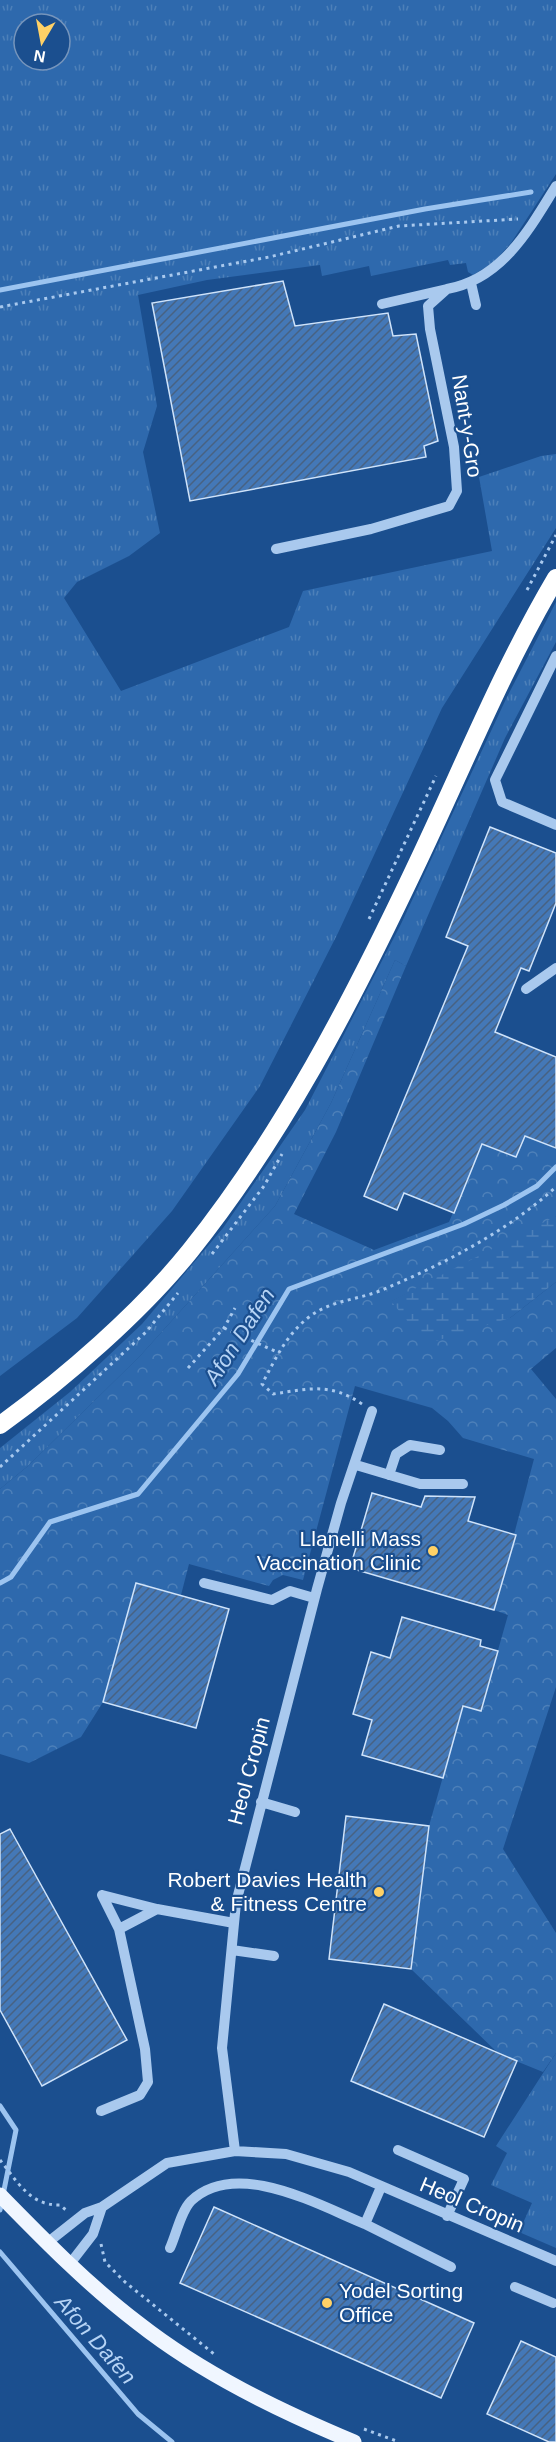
<svg xmlns="http://www.w3.org/2000/svg" width="556" height="2442" font-family="Helvetica,sans-serif">
	<style>
		.grass { fill: url(#grass-tufts); fill-rule: evenodd }
		.forest { fill: url(#forest-crowns) }
		.wetland { fill: url(#wetland-marsh) }
		.lines { fill: none; stroke-linecap: round; stroke-linejoin: round }
		.stream { stroke: #9cc4f0; stroke-width: 5 }
		.building { fill: url(#building-hatch); stroke: #cfe3fa; stroke-width: 1.5 }
		.path { stroke: #a9c9ee; stroke-width: 3; stroke-dasharray: 3 4.5; stroke-linecap: butt }
		.minor { stroke: #a9c9ee; stroke-width: 10 }
		.major { stroke: #f0f6ff; stroke-width: 15 }
		.highway { stroke: #fff; stroke-width: 18 }
		.poi-dot { fill: #ffd166; stroke: #1b4f8f; stroke-width: 2 }
		.labels { text-anchor: middle; stroke-width: 4.5; stroke-linejoin: round; paint-order: stroke }
		.street-label { font-size: 21px; fill: #fff; stroke: #1b4f8f }
		.poi-label { font-size: 21px; fill: #fff; stroke: #1b4f8f; text-anchor: end }
		.water-label { font-size: 22px; font-style: italic; fill: #b5d3f5; stroke: #1b4f8f }
	</style>
	<defs>
		<pattern id="grass-tufts" width="24" height="20" patternUnits="userSpaceOnUse" patternTransform="scale(1.5)"><rect width="24" height="20" fill="#2e69ad"/><path d="M3 7l-1-3M5 7V3M7 7l1-3M15 17l-1-3M17 17v-4M19 17l1-3" fill="none" stroke="#4d80b9"/></pattern>
		<pattern id="forest-crowns" width="20" height="18" patternUnits="userSpaceOnUse" patternTransform="scale(1.5)"><rect width="20" height="18" fill="#2e69ad"/><path d="M2 6a3 3 0 1 1 6 0M12 15a3 3 0 1 1 6 0" fill="none" stroke="#4d80b9"/></pattern>
		<pattern id="wetland-marsh" width="20" height="14" patternUnits="userSpaceOnUse" patternTransform="scale(1.5)"><rect width="20" height="14" fill="#2e69ad"/><path d="M1 5h8M5 5V1M11 12h8M15 12V8" fill="none" stroke="#4d80b9"/></pattern>
		<pattern id="building-hatch" width="6" height="6" patternUnits="userSpaceOnUse" patternTransform="scale(1.5)"><rect width="6" height="6" fill="#4478b7"/><path d="M-1 1l2-2M0 6l6-6M5 7l2-2" fill="none" stroke="#486282"/></pattern>
	</defs>
	<rect width="100%" height="100%" fill="#1b4f8f"/>
	<path class="grass" d="M0,0H556V174L511,243L494,262L473,275L468,272L466,263L450,265L448,260L371,276L369,266L322,276L320,265L207,280L138,295L157,406L143,452L160,533L129,556L77,582L64,598L121,691L289,627L303,591L492,551L479,477L541,456L556,454V528L442,708L338,933L260,1086L172,1211L77,1318L0,1376ZM24,24H60V60H24Z
		M556,602V642L505,738L406,966L395,960L331,1103L275,1206L140,1356L28,1466L0,1489V1448L70,1392L142,1324L223,1228L305,1110L401,924L506,699Z
		M556,2053V2248L519,2232L532,2203L491,2185L507,2153L496,2146Z"/>
	<path class="forest" d="M395,960L406,966L336,1132L294,1214L374,1250L449,1222L482,1144L516,1157L525,1136L556,1148V1216L553,1219L392,1301L510,1318L556,1282V1348L531,1369L556,1399V1687L503,1849L556,1933V2053L543,2072L499,2054L411,1969L429,1826L463,1706L481,1710L508,1615L494,1610L534,1459L463,1438L448,1421L432,1408L355,1386L303,1580L283,1575L273,1580L269,1586L189,1564L181,1595L136,1583L103,1702L81,1737L29,1763L0,1754V1489L28,1466L140,1356L275,1206L331,1103Z"/>
	<path class="wetland" d="M556,1216V1282L510,1318L426,1344L391,1301Z"/>
	<g class="lines">
		<path class="stream" d="M0,290L425,209L531,192
			M0,1583L11,1577L50,1522L138,1494L238,1374L289,1289L464,1224L504,1205L537,1186L556,1167
			M0,2106L16,2130L0,2210
			M0,2252L138,2414L172,2442"/>
	</g>
	<path class="building" d="M283,281L295,326L388,313L393,336L416,334L438,441L424,446L426,457L190,501L152,303Z
		M490,827L556,853V903L529,971L521,968L495,1032L556,1057V1148L525,1136L516,1157L482,1144L454,1213L404,1193L397,1210L364,1196L468,946L446,937Z
		M372,1493L421,1507L425,1496L475,1497L468,1521L516,1535L494,1610L350,1568Z
		M136,1583L229,1609L196,1728L103,1702Z
		M402,1617L481,1640L480,1646L498,1651L481,1711L463,1706L443,1778L362,1755L372,1720L353,1714L371,1652L390,1658Z
		M346,1816L429,1826L411,1969L329,1959Z
		M10,1829L127,2040L42,2086L0,2010V1834Z
		M384,2004L517,2061L484,2137L351,2081Z
		M214,2207L474,2323L441,2398L180,2283Z
		M521,2341L556,2357V2442H549L487,2414Z"/>
	<g class="lines">
		<path class="path" d="M0,307L269,257L399,226L518,219
			M527,590L556,535
			M369,919L436,776
			M212,1254L264,1186L282,1154
			M224,1328L279,1353
			M188,1368L224,1328L235,1308
			M362,1404C330,1382 308,1389 273,1394L262,1384C276,1358 286,1335 309,1317C331,1300 358,1300 382,1290C444,1264 506,1232 556,1187
			M0,1467L146,1332L178,1293
			M0,2160C17,2181 30,2206 60,2205L66,2210
			M101,2244L105,2262L125,2282L214,2354
			M364,2429L399,2442"/>
		<path class="minor" d="M471,283L476,305
			M447,289C502,279 529,230 556,186
			M276,549L371,529L449,506L457,491L454,447L430,329L428,306L447,289L382,304
			M556,656L495,780L502,802L556,825
			M526,989L556,968
			M356,1465L420,1484H463
			M389,1475L396,1454L410,1445L440,1450
			M204,1583L272,1600L290,1591L314,1598
			M261,1802L295,1812
			M102,1895L157,1909L234,1923
			M102,1895L119,1929
			M232,1950L274,1956
			M101,2111L140,2095L148,2082L145,2049L119,1929L157,1909
			M398,2150L464,2179L447,2216
			M235,2151L286,2154L349,2172L556,2261
			M365,2224L451,2267
			M47,2243L85,2213L102,2207L167,2163L235,2151L222,2048L236,1903L317,1589L341,1503L372,1411
			M170,2248C176,2235 181,2211 191,2201C236,2158 318,2205 365,2224L381,2187
			M69,2265L93,2234L102,2207
			M515,2287L553,2303"/>
		<path class="major" d="M0,2195C44,2240 88,2285 138,2323C203,2374 278,2410 354,2442"/>
		<path class="highway" d="M0,1425C64,1379 141,1312 190,1251C282,1136 351,1003 414,870C461,772 501,671 556,578"/>
	</g>
	<g class="poi-dot">
		<circle cx="433" cy="1551" r="6"/>
		<circle cx="379" cy="1892" r="6"/>
		<circle cx="327" cy="2303" r="6"/>
	</g>
	<g class="labels">
		<g class="street-label">
			<text transform="translate(467 426) rotate(81)" y="7">Nant-y-Gro</text>
			<text transform="translate(249 1771) rotate(-75)" y="7">Heol Cropin</text>
			<text transform="translate(472 2205) rotate(23)" y="7">Heol Cropin</text>
		</g>
		<g class="poi-label">
			<text x="421" y="1546">Llanelli Mass<tspan x="421" dy="24">Vaccination Clinic</tspan></text>
			<text x="367" y="1887">Robert Davies Health<tspan x="367" dy="24">&amp; Fitness Centre</tspan></text>
			<text x="339" y="2298" text-anchor="start">Yodel Sorting<tspan x="339" dy="24">Office</tspan></text>
		</g>
		<g class="water-label">
			<text transform="translate(239 1336) rotate(-57)" y="8">Afon Dafen</text>
			<text transform="translate(96 2339) rotate(49)" y="8">Afon Dafen</text>
		</g>
	</g>
	<g transform="translate(42 42) rotate(190)"><circle r="28" fill="#1b4f8f" stroke="#7695bc" stroke-width="1.5"/>
	<path d="M0-4.5L10 22L0 15L-10 22Z" fill="#ffd166"/>
	<text y="-9" font-size="16" font-weight="bold" text-anchor="middle" fill="#ffffff">N</text>
	</g>
</svg>
